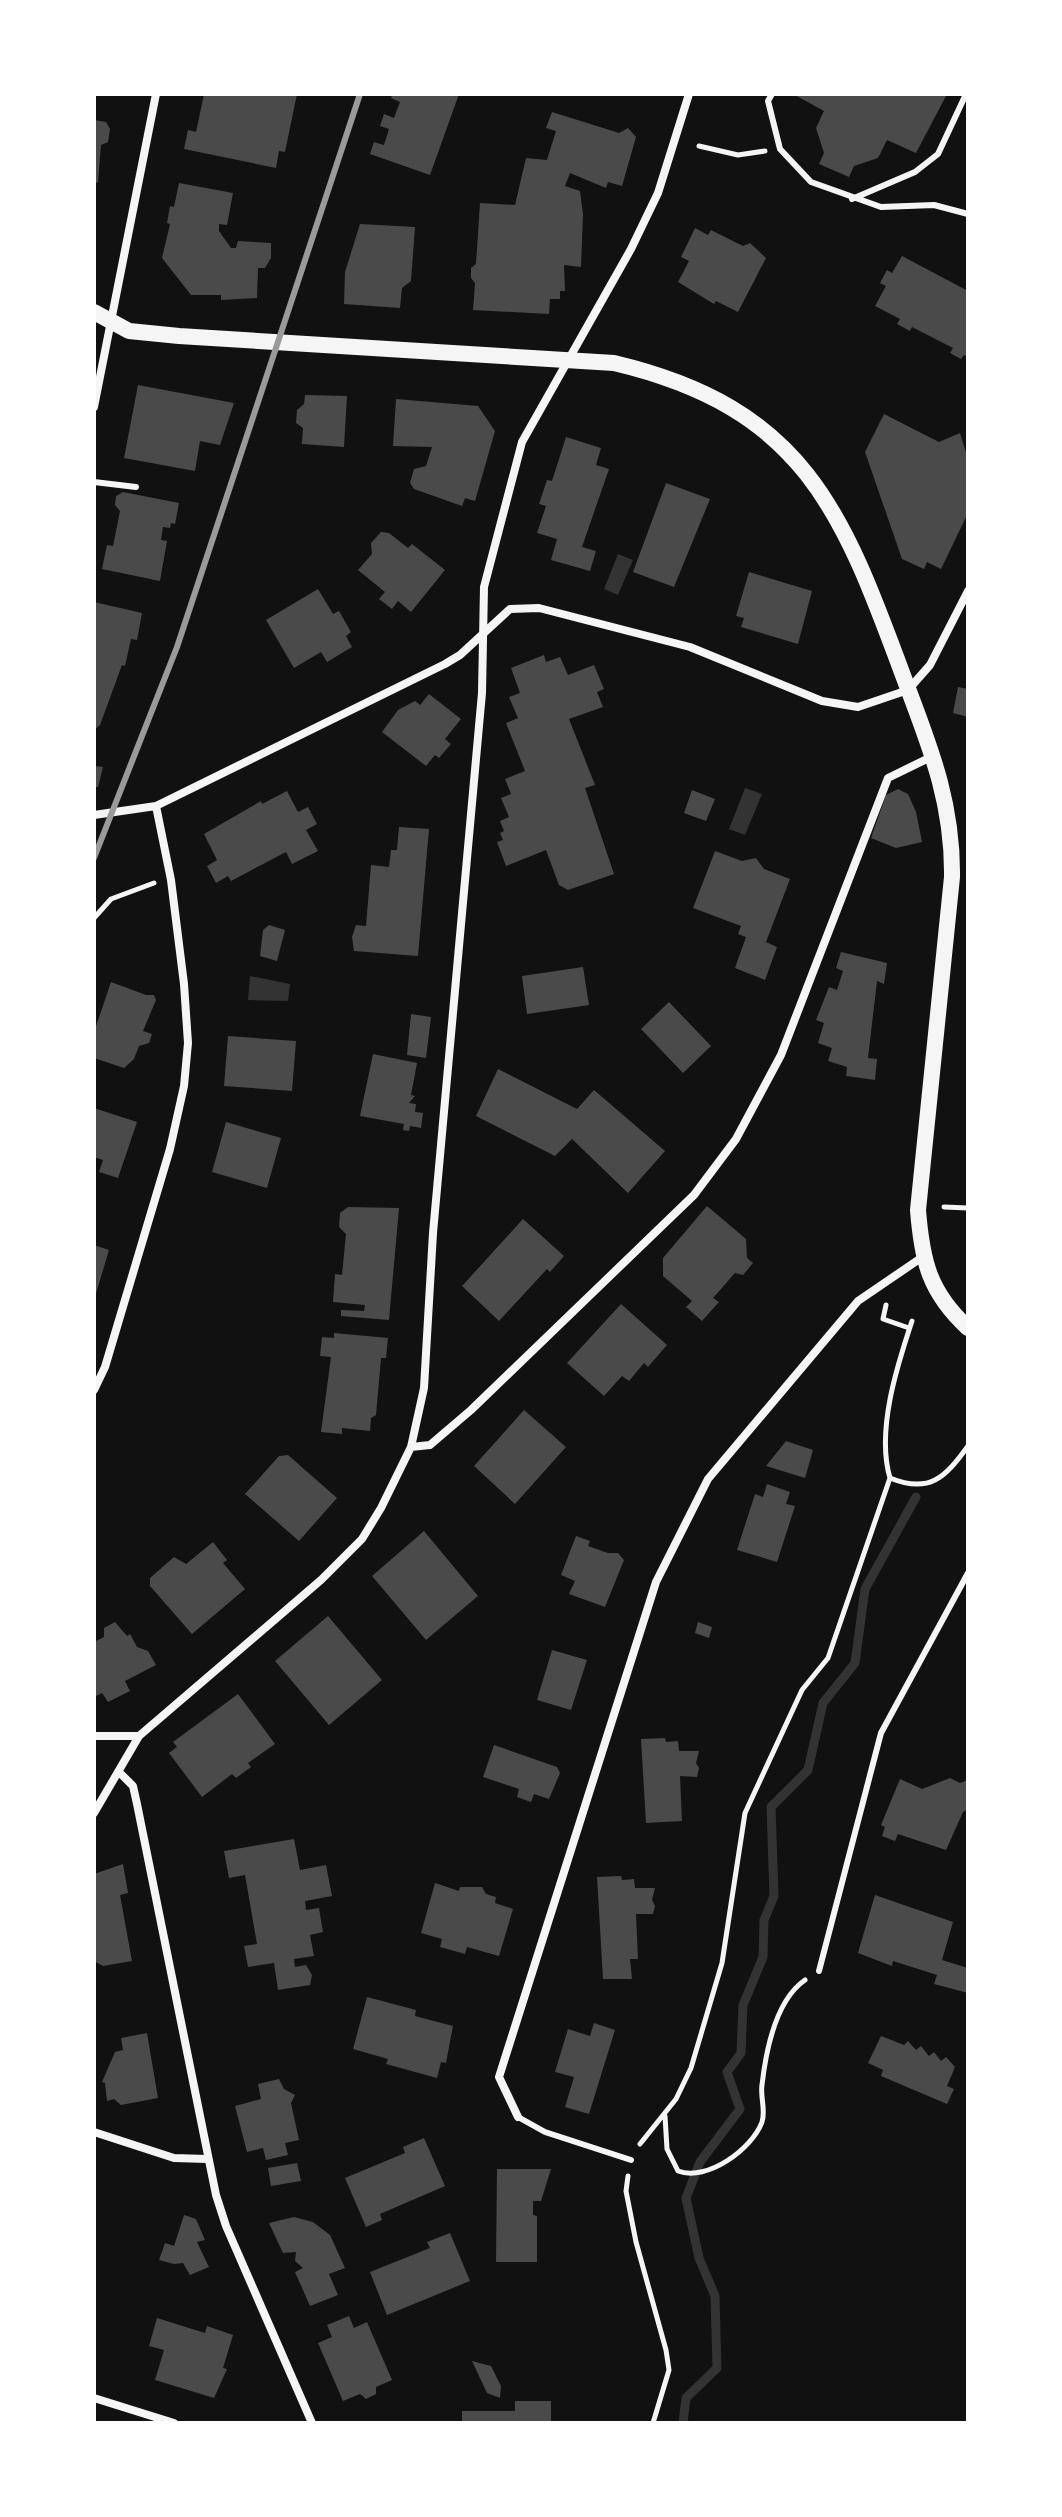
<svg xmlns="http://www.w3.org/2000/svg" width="1062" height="2517" font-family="'Golos Text',sans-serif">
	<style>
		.water { fill: #333 }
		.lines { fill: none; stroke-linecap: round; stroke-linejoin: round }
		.stream { stroke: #333; stroke-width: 9 }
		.building { fill: #4a4a4a }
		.path { stroke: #f5f5f5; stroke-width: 5 }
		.service { stroke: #f5f5f5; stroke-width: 6 }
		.minor { stroke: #f5f5f5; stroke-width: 8 }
		.secondary { stroke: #f5f5f5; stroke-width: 16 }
		.rail { stroke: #9a9a9a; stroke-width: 6 }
	</style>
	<rect width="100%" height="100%" fill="#111"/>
	<path class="water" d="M618,554L633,560L618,595L604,589Z
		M745,788L762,794L745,835L729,829Z
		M250,976L290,984L288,1001L248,1000Z"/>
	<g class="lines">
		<path class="stream" d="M683,2423L686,2398L717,2368L715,2296L699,2258L686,2198L700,2162L740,2109L727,2072L741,2053L743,2005L763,1957L764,1920L774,1896L771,1807L808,1770L823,1703L855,1663L865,1589L916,1497"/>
	</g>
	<path class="building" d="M204,94H297L285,152L279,151L276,168L184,149L188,130L196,132Z
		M393,94H459L430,175L370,154L374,142L384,145L389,129L380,126L384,114L394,118L400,102L391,98Z
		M793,94H947L916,153L887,140L878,158L854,166L849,177L819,164L824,153L816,128L824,111Z
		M552,112L619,133L628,128L636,137L622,186L608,182L606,188L570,173L565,186L580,191L583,214L581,267L564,265L565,291H560V299H550L549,314L473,310L475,283L471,278V268L476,264L480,203L515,205L526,158L547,160L556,131L546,128Z
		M94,120L106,122L110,129L108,142L101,145L98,182L94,184Z
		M179,183L233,193L227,225L219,224V231L231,248H236L238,241L271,243V258L265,268H258L257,298L221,300V295H191L162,258L170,224L167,223L170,206L174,207Z
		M360,224L415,227L411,281L402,288L400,308L344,304L345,272Z
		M695,228L708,235L711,230L743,246L750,243L766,258L738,312L716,301L714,304L678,282L689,261L681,257Z
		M902,256L968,291V357L964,355L961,359L950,353L953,348L912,327L910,331L897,324L900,319L875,306L886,286L880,283L887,270L892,273Z
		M138,385L234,403L220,445L200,441L195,471L124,458Z
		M305,395L347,396L344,447L302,444L303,428L296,423L297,410L304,404Z
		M396,399L478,406L495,431L475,501L465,498L462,506L414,489L410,483L414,469L426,466L432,447L393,446Z
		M884,414L939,442L960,433L968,459V513L941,569L927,562L924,569L902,559L865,452Z
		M566,437L601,448L596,465L609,469L582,547L596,551L590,571L551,560L557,539L537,533L546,506L539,504L547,480L552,481Z
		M666,483L710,499L674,587L633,572Z
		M123,492L179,503L175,524L171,523L170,528L163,527L161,540L167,541L160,581L102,569L107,545L113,546L120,511L115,505L116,496Z
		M381,532L389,533L408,548L412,544L445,570L411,612L398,601L392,609L379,599L385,592L358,570L372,554L371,543Z
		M749,572L812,591L798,644L741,627L744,618L736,616Z
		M318,589L333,614L339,611L351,632L346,636L352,647L327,662L321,652L294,668L266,620Z
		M94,602L142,613L137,640L131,639L125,666L122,665L100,725L94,730Z
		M544,655L546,662L560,657L568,675L594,665L604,689L597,692L603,707L569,719L595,785L585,788L614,874L568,890L559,885L546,850L506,866L497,842L503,840L500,833L504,831L500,821L509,817L501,798L511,794L505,779L525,771L506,723L518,718L509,697L520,693L511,668Z
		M958,687L968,689V717L953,713Z
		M429,694L461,719L445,739L451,744L439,758L435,755L426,766L382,732L398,710L415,701L420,705Z
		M94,766L103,767L98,787H94Z
		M898,789L908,794L916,812L922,842L896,848L871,838L886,795Z
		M692,790L715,799L706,821L684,813Z
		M287,791L298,812L308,807L317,824L306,830L318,851L292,864L286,852L231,881L228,876L216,883L207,866L217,860L204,834L261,801L262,804Z
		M399,827L429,829L418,956L354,951L352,937L356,925L366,926L371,865L389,867L391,850H397Z
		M715,851L742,861L756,858L764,869L790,879L766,942L777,947L765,980L735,968L746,937L738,934L741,926L693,908Z
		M269,925L285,930L277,961L260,956L263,930Z
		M841,952L887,963L884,984L877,981L868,1058L877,1059L875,1080L846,1076L847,1067L828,1061L832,1048L818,1043L824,1023L816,1020L829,987L837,990L843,971L836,968Z
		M583,967L589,1005L527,1014L522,976Z
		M111,982L146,995H154L156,1000L143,1031L152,1034L149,1043L139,1046L134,1059L124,1068L94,1058V1032Z
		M669,1002L711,1046L683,1073L641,1029Z
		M411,1014L431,1017L426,1058L407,1055Z
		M228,1036L296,1041L292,1091L224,1086Z
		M373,1054L417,1063L411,1095L415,1096L409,1103L416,1104L415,1112L423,1113L421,1128L410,1126L409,1131L403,1130L404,1124L360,1116Z
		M498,1069L577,1109L594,1090L665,1151L628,1193L572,1139L555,1156L476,1116Z
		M94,1108L137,1122L118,1178L99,1172L103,1160L94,1157Z
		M226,1122L281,1138L267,1188L212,1172Z
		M707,1206L746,1239L747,1258L753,1263L743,1275L735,1273L713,1298L719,1302L702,1321L686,1307L692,1301L663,1276V1258Z
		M348,1207L399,1208L389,1320L341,1316V1310L364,1311L365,1305L333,1302L335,1274L342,1275L346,1234L339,1227L340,1213Z
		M523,1219L564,1256L550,1272L547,1269L499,1321L462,1286Z
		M94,1245L109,1250L95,1297H94Z
		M621,1304L667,1345L648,1367L644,1363L629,1381L622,1376L604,1396L567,1363Z
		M334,1333L388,1338L386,1358H381L376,1415L371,1418L370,1431L342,1428V1434L321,1432L331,1357L320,1356L322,1337L334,1338Z
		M524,1410L566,1447L515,1504L474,1466Z
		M786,1441L813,1450L805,1478L766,1466Z
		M288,1455L337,1498L299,1541L245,1494L279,1456Z
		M767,1484L790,1492L786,1504L795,1506L777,1562L737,1550L755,1494L763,1497Z
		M424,1531L478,1596L426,1640L372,1576Z
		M576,1536L590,1541L588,1546L608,1553H618L624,1560L605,1607L569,1594L575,1581L561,1575Z
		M213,1542L227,1560L223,1563L245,1589L192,1634L150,1586V1578L174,1557L186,1564Z
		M328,1616L382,1680L329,1725L275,1661Z
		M115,1622L127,1636L130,1634L137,1647L148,1651L156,1665L125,1681L130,1691L108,1702L102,1693L94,1697V1642L104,1637V1628Z
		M698,1622L712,1627L709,1638L695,1633Z
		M552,1650L587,1660L571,1710L537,1700Z
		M238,1694L275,1744L248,1763L251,1767L236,1778L232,1774L202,1797L169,1753L177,1747L173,1742Z
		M665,1738L666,1742L678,1741L679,1751H699L696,1763L699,1768L697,1777L680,1776L682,1821L646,1823L641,1739Z
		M494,1745L557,1767L560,1773L549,1799L534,1794L531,1802L517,1797L519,1789L483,1777Z
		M950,1778L960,1783L968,1780V1809L963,1812L946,1850L898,1834L895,1841L882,1836L885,1827L881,1825L900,1779L922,1789Z
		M294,1839L300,1870L326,1865L332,1896L305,1901L306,1910L319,1908L323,1932L310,1935L314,1956L294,1959L295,1967L306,1965L312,1975L310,1985L278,1990L274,1963L248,1967L244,1946L257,1944L245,1875L229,1878L224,1851Z
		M123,1864L128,1893L120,1895L132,1961L103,1966L94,1961V1874Z
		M621,1876L622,1880L634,1879L635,1888H655L652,1900L655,1906L653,1914H636L638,1959H630L632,1979H603L597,1877Z
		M435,1883L459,1891L460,1887H482L486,1894L496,1897L495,1903L513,1909L499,1956L467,1947L465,1954L440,1947L442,1939L421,1933Z
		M875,1895L953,1922L942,1960L968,1968V1993L934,1984L937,1975L893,1961L892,1966L858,1953Z
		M367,1997L416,2010L415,2016L453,2026L446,2063L441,2062L437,2078L386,2064L388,2059L353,2049Z
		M594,2023L615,2030L589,2114L565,2107L574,2077L555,2072L568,2029L590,2036Z
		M147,2033L158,2098L121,2105L114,2099L107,2101L105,2083L102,2082L115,2052L123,2050L121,2038Z
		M881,2036L904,2045L908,2041L916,2050L921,2046L929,2056L934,2052L941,2061L946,2057L955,2067L947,2086L954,2089L947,2104L881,2076L883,2070L868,2063Z
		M279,2079L284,2089L295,2095L291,2103L299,2140L285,2143L288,2155L266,2160L263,2148L247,2152L235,2106L261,2099L258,2084Z
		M424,2138L445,2186L380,2214L382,2220L366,2227L345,2178L405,2153L403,2147Z
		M297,2163L301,2181L271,2186L268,2168Z
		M497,2169H551L541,2201H533V2215L537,2216V2262H496Z
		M184,2215L196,2219L205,2240L197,2242L209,2267L190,2275L183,2263L174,2264L159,2260L165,2243L174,2246Z
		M294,2217L313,2222L330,2235L345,2268L329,2274L338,2295L310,2306L295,2272L303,2268L295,2261L296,2252L283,2253L269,2223Z
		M450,2233L470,2281L387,2315L370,2272L430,2248L427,2242Z
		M349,2316L354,2328L367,2322L392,2380L376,2387V2394L366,2399L360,2394L343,2401L318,2343L332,2337L327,2325Z
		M157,2318L205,2333L207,2326L233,2335L223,2368L227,2369L214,2398L155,2380L164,2350L149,2346Z
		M472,2361L491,2366L501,2386L500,2398L487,2393Z
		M515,2401H551V2423H462V2411H515Z"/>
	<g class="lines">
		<path class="path" d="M699,146L738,155L765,151
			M94,918L111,899L154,883
			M944,1207L968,1208
			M886,1305L883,1319L909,1328
			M890,1478C929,1494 945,1478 968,1446
			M665,2116L667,2149L678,2171C707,2182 752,2149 762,2122C766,2110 760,2097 762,2085C766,2050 776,2000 805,1980
			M640,2144L676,2099L691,2068L722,1963L745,1813L802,1690L828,1658L890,1478C876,1431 897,1366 912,1321
			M628,2176L626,2191L636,2242L666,2350L669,2370L653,2423"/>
		<path class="service" d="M772,94L768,101L780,149L811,182L881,207L934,205L968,214
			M852,199L915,172L938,154L966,94
			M94,482L136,487
			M819,1971L881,1733L968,1573
			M518,2117L545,2132L631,2160"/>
		<path class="minor" d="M94,407L156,94
			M94,815L156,806L445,664L460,655L510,609L539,608L690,647L822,701L858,707L908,690L930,665L968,591
			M94,1390L105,1367L170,1149L184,1086L188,1043L184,984L171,880L156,806
			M411,1447L430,1445L471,1410L694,1195L736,1139L781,1055L888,778L933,756
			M94,1736H139
			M119,1772L133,1786L137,1804L216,2195L226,2226L312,2423
			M94,1813L139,1736L321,1580L362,1539L381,1508L411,1447L424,1388L433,1233L482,693L484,587L522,442L631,249L658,193L689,94
			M518,2117L499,2077L656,1582L708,1479L858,1301L921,1258
			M94,2132L174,2158L207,2159
			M94,2398L174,2423"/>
		<path class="secondary" d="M94,312L129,331L179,336L614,363C804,408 842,510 904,678C930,747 953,802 952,877L918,1210C922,1261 929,1292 968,1328"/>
		<path class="rail" d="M94,858L177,647L360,94"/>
	</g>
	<rect width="1062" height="2517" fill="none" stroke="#ffffff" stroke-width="192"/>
</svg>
